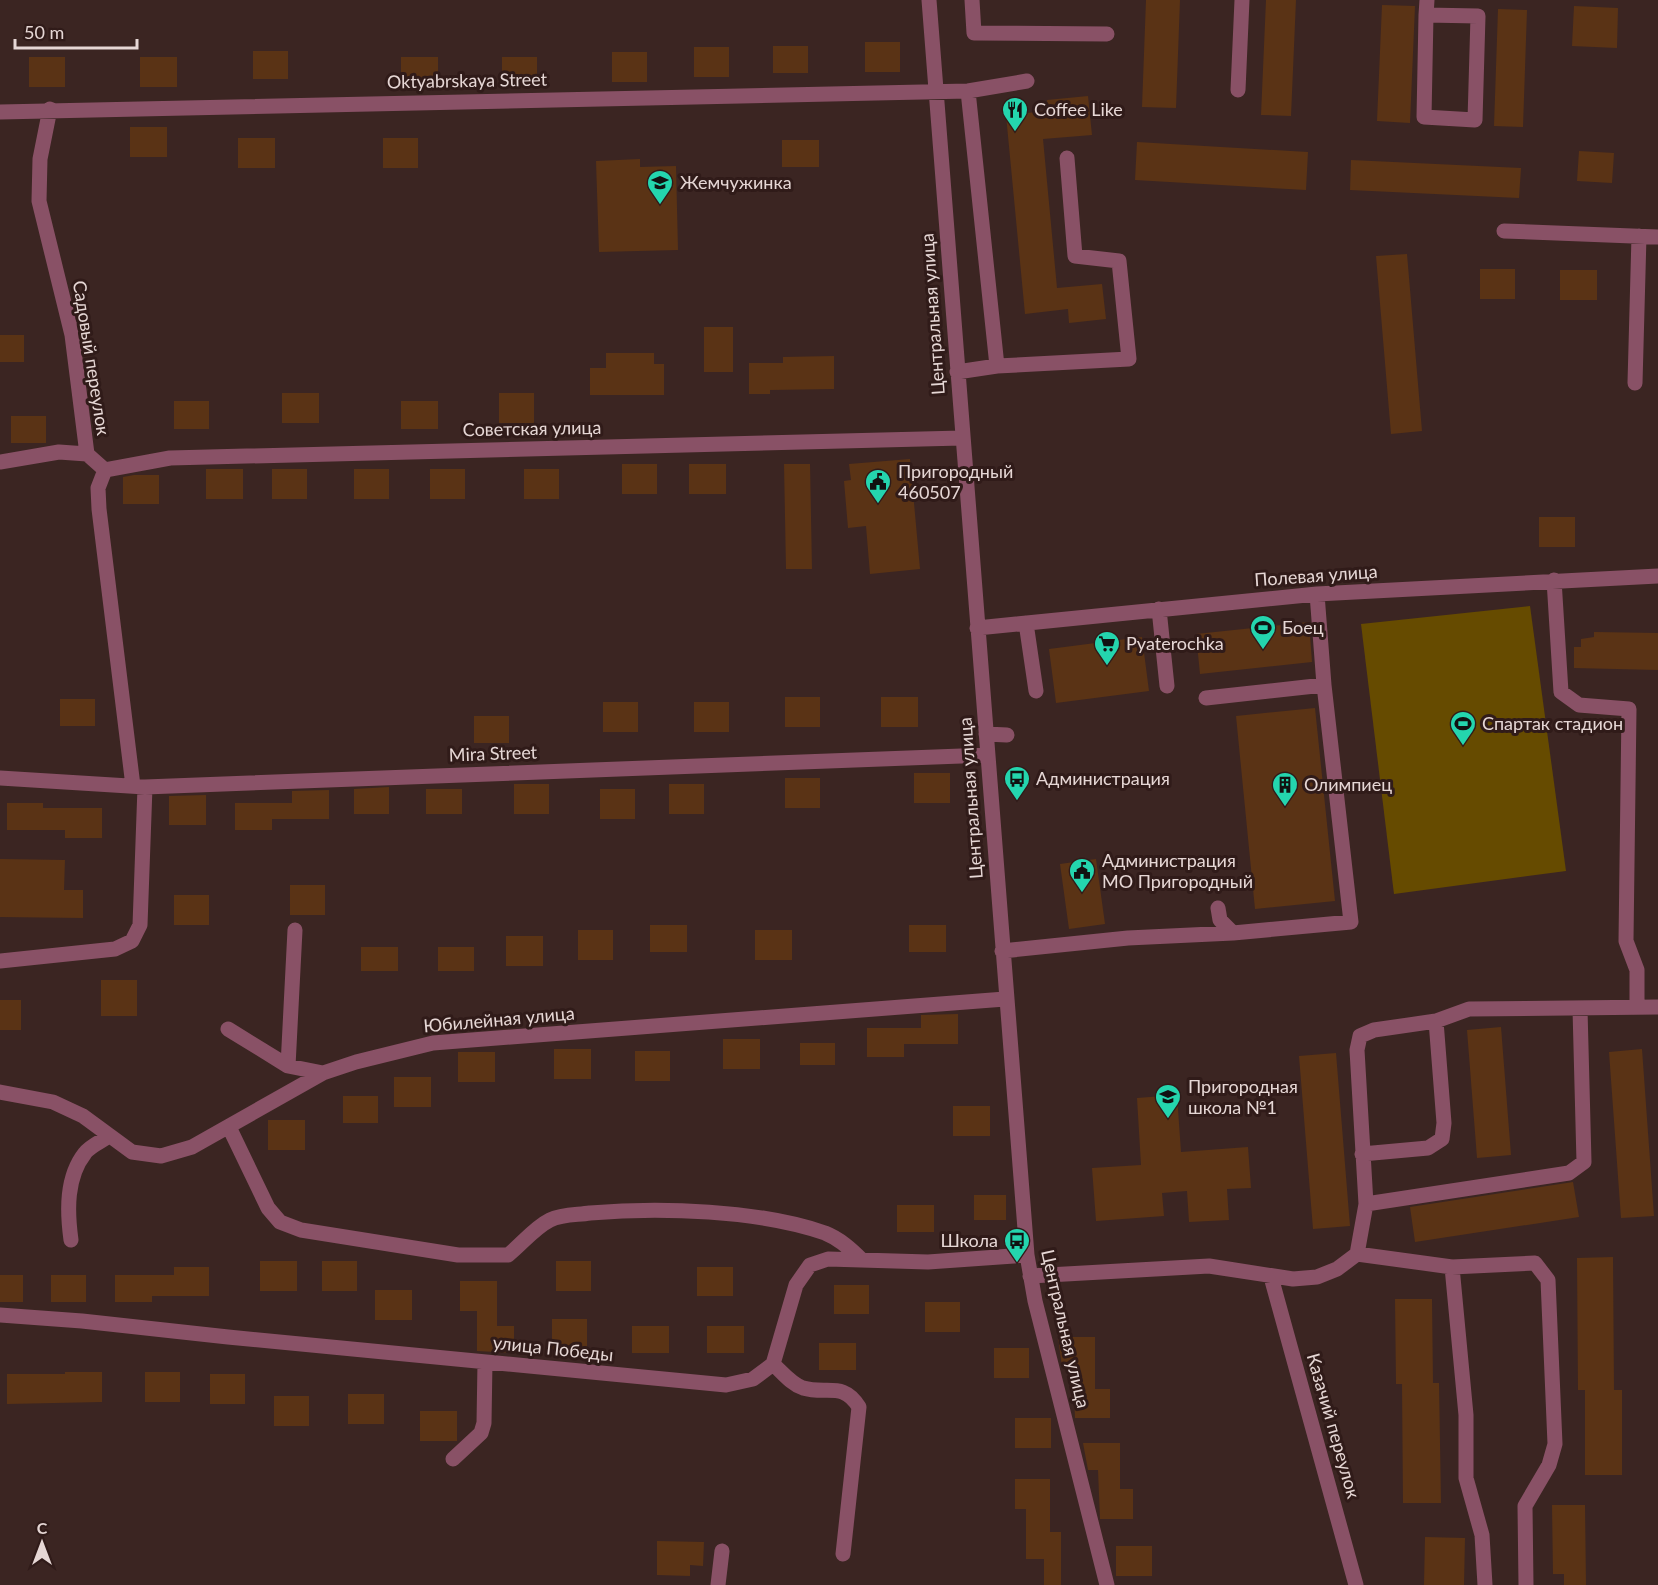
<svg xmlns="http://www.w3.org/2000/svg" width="1658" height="1585" font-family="Lato,sans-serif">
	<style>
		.green { fill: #664b00 }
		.building { fill: #5a3315 }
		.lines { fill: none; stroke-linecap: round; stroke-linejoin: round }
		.minor { stroke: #895166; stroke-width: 15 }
		.labels { text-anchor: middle; stroke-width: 6; stroke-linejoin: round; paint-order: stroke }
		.street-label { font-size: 18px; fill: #e6d7d5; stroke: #301b19 }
		.poi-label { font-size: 18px; fill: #e6d7d5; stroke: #301b19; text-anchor: start }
	</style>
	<rect width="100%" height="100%" fill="#3b2522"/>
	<path class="green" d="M1530,606L1566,871L1394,894L1361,624Z"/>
	<path class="building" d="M1146,0H1180L1176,108L1142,107Z
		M1266,0H1296L1291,116L1261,115Z
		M1382,5L1415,6L1410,123L1377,121Z
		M1574,6L1618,8L1617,48L1572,46Z
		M1498,9L1527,10L1523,127L1494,126Z
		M865,42H900V72H865Z
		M773,46H808V73H773Z
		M694,47H729V77H694Z
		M253,51H288V79H253Z
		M612,52H647V82H612Z
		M29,57H65V87H29Z
		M140,57H177V87H140Z
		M401,57H438V87H401Z
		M502,57H537V87H502Z
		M1088,96L1092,135L1043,139L1057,288L1102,284L1106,319L1069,323L1068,309L1025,314L1006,115L1048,111L1047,100Z
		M130,127H167V157H130Z
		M238,138H275V168H238Z
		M383,138H418V168H383Z
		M782,140H819V167H782Z
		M1137,142L1308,152L1306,190L1135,180Z
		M1579,151L1614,153L1612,183L1577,181Z
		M640,159V167L676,166L678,250L599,252L596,161Z
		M1351,160L1521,168L1519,198L1350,190Z
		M1407,254L1422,431L1391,434L1376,256Z
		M1480,269H1515V299H1480Z
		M1560,270H1597V300H1560Z
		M704,327H733V372H704Z
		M0,335H24V362H0Z
		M606,353H654V364H664V395H590V368H606Z
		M834,356V389L770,390V394H749V363H783V357Z
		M282,393H319V423H282Z
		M499,393H534V423H499Z
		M174,401H209V429H174Z
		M401,401H438V429H401Z
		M11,416H46V443H11Z
		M910,459L920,569L870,574L866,526L848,528L844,481L851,480L849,464Z
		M622,464H657V494H622Z
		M689,464H726V494H689Z
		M784,464H810L812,569H786Z
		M206,469H243V499H206Z
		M272,469H307V499H272Z
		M354,469H389V499H354Z
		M430,469H465V499H430Z
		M524,469H559V499H524Z
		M134,475H159V504H123V477Z
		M1539,517H1575V547H1539Z
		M1309,622L1312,662L1200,674L1196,634Z
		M1594,632L1658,633V670L1574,668V647H1581V639L1594,637Z
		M1142,637L1149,691L1056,703L1049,649Z
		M785,697H820V727H785Z
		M881,697H918V727H881Z
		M60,699H95V726H60Z
		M603,702H638V732H603Z
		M694,702H729V732H694Z
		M1315,708L1335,901L1255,909L1236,716Z
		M474,716H509V743H474Z
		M914,773H950V803H914Z
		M785,778H820V808H785Z
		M514,784H549V814H514Z
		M669,784H704V814H669Z
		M389,787V814H354V789Z
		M426,789H462V814H426Z
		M600,789H635V819H600Z
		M329,790V819H272V830H235V803H292V791Z
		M206,795V825H169V796Z
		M7,803H43V808H102V838H65V830H7Z
		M0,859L65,860L64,890H83V918L0,917Z
		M1096,859L1105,924L1069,929L1060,864Z
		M290,885H325V915H290Z
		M174,895H209V925H174Z
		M650,925H687V952H650Z
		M909,925H946V952H909Z
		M578,930H613V960H578Z
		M755,930H792V960H755Z
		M506,936H543V966H506Z
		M361,947H398V971H361Z
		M438,947H474V971H438Z
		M101,980H137V1016H101Z
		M0,1000H21V1030H0Z
		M958,1014V1044H904V1057H867V1028H921V1015Z
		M1501,1027L1511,1155L1477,1158L1467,1030Z
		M723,1039H760V1069H723Z
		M800,1043H835V1065H800Z
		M554,1049H591V1079H554Z
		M1642,1049L1654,1216L1621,1218L1609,1052Z
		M635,1051H670V1081H635Z
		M458,1052H495V1082H458Z
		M1336,1053L1350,1226L1313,1229L1299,1056Z
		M394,1077H431V1107H394Z
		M1177,1095L1181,1152L1248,1147L1251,1188L1227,1189L1229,1220L1189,1222L1187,1191L1162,1193L1164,1216L1096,1221L1092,1168L1141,1165L1137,1098Z
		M343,1096H378V1123H343Z
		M953,1106H990V1136H953Z
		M268,1120H305V1150H268Z
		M1573,1182L1579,1217L1415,1242L1410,1207Z
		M974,1195H1006V1220H974Z
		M897,1205H934V1232H897Z
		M1613,1257L1614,1390H1622V1475H1585V1390H1578L1577,1258Z
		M260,1261H297V1291H260Z
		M322,1261H357V1291H322Z
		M556,1261H591V1291H556Z
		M174,1267H209V1296H152V1302H115V1275H174Z
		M697,1267H733V1296H697Z
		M0,1275H23V1302H0Z
		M51,1275H86V1302H51Z
		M460,1281H497V1326H514V1353L477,1351V1311H460Z
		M834,1285H869V1314H834Z
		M375,1290H412V1320H375Z
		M1395,1299H1432L1433,1383H1439L1441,1503H1403L1402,1384H1396Z
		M925,1302H960V1332H925Z
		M552,1319H587V1349H552Z
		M632,1326H669V1353H632Z
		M707,1326H744V1353H707Z
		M1058,1337H1095V1389H1110V1418H1075L1073,1367H1062Z
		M819,1343H856V1370H819Z
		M994,1348H1029V1378H994Z
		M65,1372H102V1402L7,1404V1374H65Z
		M145,1372H180V1402H145Z
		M210,1374H245V1404H210Z
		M348,1394H384V1424H348Z
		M274,1396H309V1426H274Z
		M420,1411H457V1441H420Z
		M1015,1418H1051V1448H1015Z
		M1083,1443H1120V1489H1133V1519H1100L1098,1470H1088Z
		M1015,1479H1050V1532H1061V1585H1044V1559H1026V1509H1015Z
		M1552,1505H1585L1586,1585H1564V1574H1553Z
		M1425,1537L1465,1538L1464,1585H1424Z
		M657,1541L704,1542L703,1566L690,1565V1576L657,1575Z
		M1116,1546H1152V1576H1116Z"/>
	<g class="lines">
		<path class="minor" d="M929,0L1027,1255L1035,1301L1107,1585
			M972,0L974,33L1107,34
			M1426,15L1424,117L1475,120L1478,16L1426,15L1427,0
			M1238,90L1242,0
			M968,91L997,366
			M50,109L40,159L39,201L72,335L87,454L105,470
			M0,112L968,91L1027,81
			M1504,231L1658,237
			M957,372L997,366L1129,359L1119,261L1075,256L1067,158
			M1635,383L1639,236
			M0,462L59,452L87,454
			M105,470L170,458L962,438
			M105,470L98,488L99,509L133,786
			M1554,580L1561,692L1579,705L1629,709L1626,941L1637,970V1007
			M1159,609L1167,686
			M1026,623L1036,691
			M977,628L1317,594L1658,576
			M1206,698L1324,685
			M986,734L1007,735
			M0,778L145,787L988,755
			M1218,908L1220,920L1233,933L1351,922L1324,685L1317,594
			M1002,951L1128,938L1233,933
			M0,961L115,949L132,941L140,925L145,787
			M1436,1021L1469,1009L1658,1007
			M228,1029L288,1066L323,1073
			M288,1066L295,930
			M0,1092L53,1102L83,1116L132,1152L161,1156L192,1147L323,1073L356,1062L433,1043L1005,999
			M229,1127L268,1208L280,1222L301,1230L458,1255H508C522,1244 534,1228 550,1220C562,1214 577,1215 590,1213C660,1207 759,1210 825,1233C840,1239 851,1249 862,1260
			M1366,1204L1569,1173L1584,1162L1580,1009
			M71,1240C67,1211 66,1177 85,1153C90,1146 102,1141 109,1136
			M1357,1254L1452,1267L1535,1263L1548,1280L1555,1444L1549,1465L1525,1506L1526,1585
			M1452,1267L1466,1415V1478L1482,1535L1485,1585
			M1030,1276L1209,1266L1293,1279L1317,1277L1337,1269L1357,1254L1366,1204L1357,1050L1360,1036L1374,1030L1436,1021L1444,1123L1442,1139L1428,1148L1362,1154
			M1271,1277L1356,1585
			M0,1315L82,1321L228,1337L726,1385L753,1379L773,1364L796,1285L810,1265L828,1259L928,1262L1027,1255
			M773,1364C782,1372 791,1384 803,1388C827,1395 843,1381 859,1407L843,1554
			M453,1459L481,1433L484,1423L485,1362
			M718,1585L722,1551"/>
	</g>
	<defs>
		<symbol id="restaurant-pin" viewBox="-11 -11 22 30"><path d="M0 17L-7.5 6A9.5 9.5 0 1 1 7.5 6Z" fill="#24d5ae" stroke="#301b19"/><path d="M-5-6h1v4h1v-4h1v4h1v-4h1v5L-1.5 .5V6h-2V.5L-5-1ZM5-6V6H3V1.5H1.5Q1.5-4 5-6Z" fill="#111"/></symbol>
		<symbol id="school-pin" viewBox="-11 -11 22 30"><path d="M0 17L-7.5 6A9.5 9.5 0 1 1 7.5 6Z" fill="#24d5ae" stroke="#301b19"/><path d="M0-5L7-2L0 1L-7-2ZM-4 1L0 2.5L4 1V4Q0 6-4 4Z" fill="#111"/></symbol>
		<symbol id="civic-pin" viewBox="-11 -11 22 30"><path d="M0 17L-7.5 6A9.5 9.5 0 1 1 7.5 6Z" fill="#24d5ae" stroke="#301b19"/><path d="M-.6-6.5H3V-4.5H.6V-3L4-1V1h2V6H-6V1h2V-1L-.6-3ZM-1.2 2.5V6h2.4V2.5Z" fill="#111"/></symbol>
		<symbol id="stadium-pin" viewBox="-11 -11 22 30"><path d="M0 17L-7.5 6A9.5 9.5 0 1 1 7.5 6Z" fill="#24d5ae" stroke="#301b19"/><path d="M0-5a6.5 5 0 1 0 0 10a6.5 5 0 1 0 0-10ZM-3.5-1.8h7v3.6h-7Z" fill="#111"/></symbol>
		<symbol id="supermarket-pin" viewBox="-11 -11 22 30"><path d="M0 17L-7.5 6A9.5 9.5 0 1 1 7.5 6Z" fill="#24d5ae" stroke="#301b19"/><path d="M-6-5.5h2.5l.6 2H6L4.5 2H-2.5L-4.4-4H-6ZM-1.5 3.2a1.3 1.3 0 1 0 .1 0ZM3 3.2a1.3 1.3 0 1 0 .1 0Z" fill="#111"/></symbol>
		<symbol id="bus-pin" viewBox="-11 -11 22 30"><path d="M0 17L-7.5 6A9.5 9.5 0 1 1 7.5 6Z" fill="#24d5ae" stroke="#301b19"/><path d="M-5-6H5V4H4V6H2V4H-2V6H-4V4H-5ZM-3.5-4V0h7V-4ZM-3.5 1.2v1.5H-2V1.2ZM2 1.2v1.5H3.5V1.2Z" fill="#111"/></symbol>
		<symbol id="building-pin" viewBox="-11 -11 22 30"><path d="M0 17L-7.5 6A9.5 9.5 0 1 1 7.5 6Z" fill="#24d5ae" stroke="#301b19"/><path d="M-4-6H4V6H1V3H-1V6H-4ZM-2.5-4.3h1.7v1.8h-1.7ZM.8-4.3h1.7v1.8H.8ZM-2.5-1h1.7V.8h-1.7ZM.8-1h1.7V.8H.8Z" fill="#111"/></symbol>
	</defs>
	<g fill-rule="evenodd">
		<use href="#restaurant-pin" x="1000" y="95" width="30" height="40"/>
		<use href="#school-pin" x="645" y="168" width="30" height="40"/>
		<use href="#civic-pin" x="863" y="467" width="30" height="40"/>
		<use href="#stadium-pin" x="1248" y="613" width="30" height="40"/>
		<use href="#supermarket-pin" x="1092" y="629" width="30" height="40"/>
		<use href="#stadium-pin" x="1448" y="709" width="30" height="40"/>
		<use href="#bus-pin" x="1002" y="764" width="30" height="40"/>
		<use href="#building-pin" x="1270" y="770" width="30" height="40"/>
		<use href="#civic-pin" x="1067" y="856" width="30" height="40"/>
		<use href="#school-pin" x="1153" y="1082" width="30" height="40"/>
		<use href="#bus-pin" x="1002" y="1226" width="30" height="40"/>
	</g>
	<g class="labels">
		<g class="street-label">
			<text transform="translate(467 81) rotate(-1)" y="6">Oktyabrskaya Street</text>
			<text transform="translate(933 314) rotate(-94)" y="6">Центральная улица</text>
			<text transform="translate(91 358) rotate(81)" y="6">Садовый переулок</text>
			<text transform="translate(532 429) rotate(-1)" y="6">Советская улица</text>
			<text transform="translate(1316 576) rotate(-4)" y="6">Полевая улица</text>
			<text transform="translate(493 754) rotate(-2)" y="6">Mira Street</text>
			<text transform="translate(971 798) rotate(-94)" y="6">Центральная улица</text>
			<text transform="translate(499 1020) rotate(-5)" y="6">Юбилейная улица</text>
			<text transform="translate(1065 1329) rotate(77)" y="6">Центральная улица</text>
			<text transform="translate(553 1349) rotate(6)" y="6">улица Победы</text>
			<text transform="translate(1333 1426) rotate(74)" y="6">Казачий переулок</text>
		</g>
		<g class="poi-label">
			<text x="1034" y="116">Coffee Like</text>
			<text x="680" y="189">Жемчужинка</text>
			<text x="898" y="478">Пригородный<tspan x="898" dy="21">460507</tspan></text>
			<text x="1282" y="634">Боец</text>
			<text x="1126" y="650">Pyaterochka</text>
			<text x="1482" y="730">Спартак стадион</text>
			<text x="1036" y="785">Администрация</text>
			<text x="1304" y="791">Олимпиец</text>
			<text x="1102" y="867">Администрация<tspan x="1102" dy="21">МО Пригородный</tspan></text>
			<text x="1188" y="1093">Пригородная<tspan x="1188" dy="21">школа №1</tspan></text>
			<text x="998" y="1247" text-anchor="end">Школа</text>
		</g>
	</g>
	<g transform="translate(42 1543)" stroke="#301b19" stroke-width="4.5" paint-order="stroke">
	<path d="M0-4.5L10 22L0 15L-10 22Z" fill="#e6d7d5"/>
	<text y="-9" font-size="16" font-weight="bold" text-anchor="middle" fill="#e6d7d5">С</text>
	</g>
	<path d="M15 39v9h122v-9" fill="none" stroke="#e6d7d5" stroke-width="3"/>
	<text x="24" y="39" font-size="18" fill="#e6d7d5" stroke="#301b19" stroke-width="4.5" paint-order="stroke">50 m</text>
</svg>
